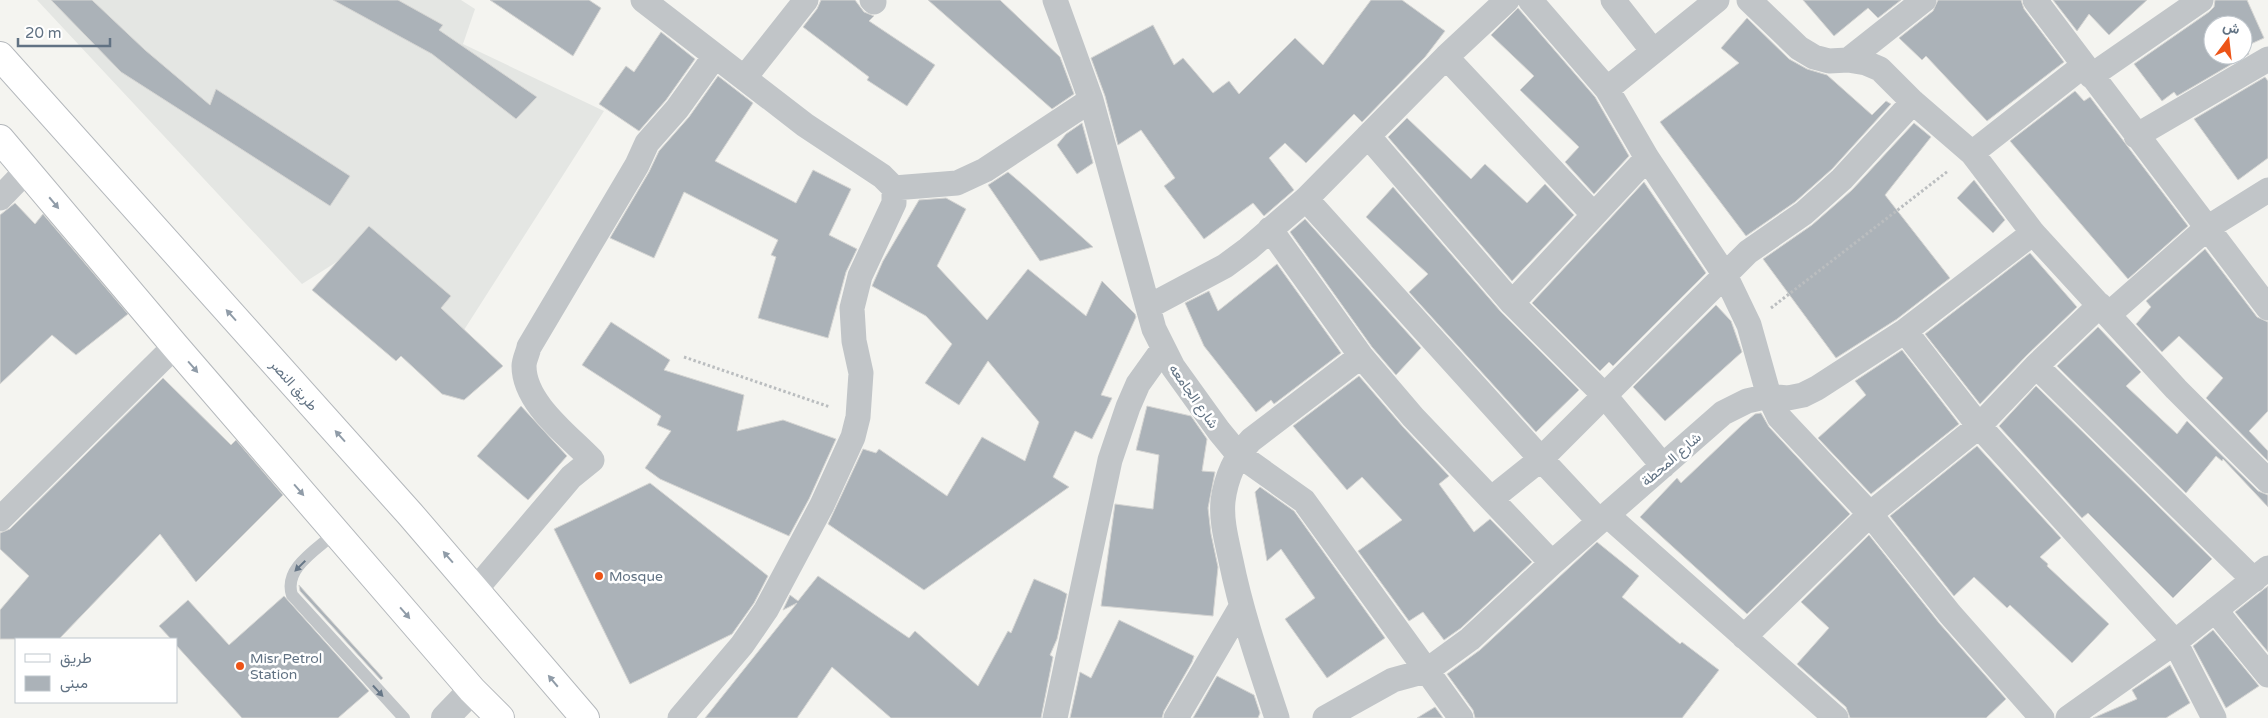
<svg xmlns="http://www.w3.org/2000/svg" width="2268" height="718" font-family="'Varela Round',Vazirmatn,sans-serif">
	<style>
		.built { fill: #e4e6e3 }
		.building { fill: #abb2b8; stroke: #d5d5d3; fill-rule: evenodd }
		.lines { fill: none; stroke-linecap: round; stroke-linejoin: round }
		.primary-casing { stroke: #b4b8bc; stroke-width: 30 }
		.path { stroke: #babdbf; stroke-width: 3; stroke-dasharray: 2.5 2.5; stroke-linecap: butt }
		.service { stroke: #c1c5c8; stroke-width: 12 }
		.minor { stroke: #c1c5c8; stroke-width: 25 }
		.tertiary { stroke: #c1c5c8; stroke-width: 28 }
		.primary { stroke: #fff; stroke-width: 28 }
		.oneway { fill: #909ca8 }
		.oneway2 { fill: #667686 }
		.poi-dot { fill: #ed5417; stroke: #fff; stroke-width: 2 }
		.labels { text-anchor: middle; stroke-width: 5; stroke-linejoin: round; paint-order: stroke }
		.street-label { font-size: 14px; fill: #617283; stroke: #fff }
		.poi-label { font-size: 14px; fill: #617283; stroke: #fff; text-anchor: start }
	</style>
	<rect width="100%" height="100%" fill="#f4f4f0"/>
	<path class="built" d="M37,0H461L475,9L463,44L604,111L464,330L368,242L302,284Z"/>
	<path class="building" d="M51,0H92L145,50L210,105L216,89L350,176L330,206L121,72Z
		M333,0H398L443,25L439,30L537,97L516,119L432,54Z
		M490,0H589L601,8L573,56Z
		M821,0H855L864,12L874,16L869,21L935,65L907,106L867,80L869,77L803,27L817,9Z
		M928,0H1000L1060,57L1074,94L1052,109Z
		M1371,0H1402L1445,31L1425,57L1362,122L1354,114L1306,163L1285,143L1269,158L1294,190L1264,216L1253,203L1204,239L1164,186L1175,178L1141,130L1118,145L1105,96L1091,58L1153,25L1174,65L1183,58L1213,93L1229,81L1239,94L1295,38L1323,65Z
		M1803,0H1901L1878,18L1868,8L1834,36Z
		M1938,0H2021L2024,9L2064,62L1987,121L1926,56L1922,60L1899,38L1933,11Z
		M2053,0H2147L2109,35L2089,14L2077,31Z
		M2215,0H2247L2264,38L2244,47L2249,54L2177,96L2174,92L2162,101L2134,64L2209,12L2214,7ZM2213,25H2243V55H2213Z
		M1518,8L1595,97L1629,156L1594,194L1565,162L1579,147L1520,90L1534,76L1491,35Z
		M1747,18L1789,59L1807,69L1827,75L1872,115L1886,101L1891,104L1832,169L1795,202L1746,236L1660,122L1739,63L1721,48Z
		M661,32L695,59L666,100L639,131L599,104L626,66L634,72Z
		M718,76L753,103L715,161L796,203L813,170L851,189L829,235L857,249L846,272L828,338L758,318L776,257L771,255L778,240L684,192L654,258L610,238L649,172L659,151L689,117Z
		M2265,77L2268,81V158L2238,180L2194,119Z
		M2075,91L2084,101L2090,97L2188,226L2128,279L2010,141Z
		M1407,118L1471,179L1485,164L1527,203L1545,184L1574,215L1512,281L1388,137Z
		M1082,123L1093,163L1077,174L1057,145L1066,134Z
		M1914,123L1931,137L1885,195L1950,278L1897,319L1836,358L1763,259L1812,225L1852,190Z
		M1008,172L1029,190L1093,247L1040,261L988,185Z
		M1974,180L2005,220L1993,233L1957,198Z
		M1644,182L1706,273L1613,366L1609,362L1600,371L1532,303Z
		M1393,187L1501,312L1579,390L1536,432L1409,292L1428,274L1366,217Z
		M946,198L966,209L937,266L987,320L1028,269L1086,316L1102,281L1135,314L1136,317L1101,395L1112,398L1092,439L1075,431L1053,477L1069,487L924,590L828,524L863,449L876,453L879,449L947,496L982,437L1025,461L1039,422L988,361L959,405L925,383L952,344L926,316L872,286L883,261L919,200Z
		M15,203L35,224L43,214L128,314L76,355L52,335L0,384V215Z
		M1305,219L1421,348L1396,375L1372,347L1290,232Z
		M369,226L451,296L441,308L503,366L464,400L442,394L401,356L396,361L312,290Z
		M2205,249L2257,317L2268,322V411L2249,431L2268,451V461L2206,398L2223,378L2179,336L2162,352L2136,324L2151,307L2146,301Z
		M2030,253L2077,307L2026,356L1980,404L1925,334Z
		M1277,264L1341,353L1274,404L1271,400L1256,412L1204,346L1185,303L1209,291L1218,311Z
		M1716,305L1731,321L1742,352L1665,421L1633,387Z
		M611,322L670,360L664,370L744,395L737,431L783,420L836,439L809,499L789,536L660,479L645,468L671,431L657,425L661,416L582,365Z
		M2098,327L2141,372L2126,386L2177,434L2187,421L2258,491L2268,495V507L2223,459L2222,461L2216,456L2186,493L2057,366Z
		M1902,350L1959,424L1871,494L1818,438L1866,395L1855,381Z
		M1359,376L1403,427L1449,476L1439,484L1474,532L1490,519L1532,562L1461,628L1444,640L1423,612L1409,621L1358,551L1402,520L1362,477L1347,490L1293,426Z
		M163,378L231,445L236,440L283,495L196,582L160,534L59,639H0V610L29,576L0,549V533L10,529Z
		M2036,386L2212,559L2173,598L2088,513L2082,518L1999,426Z
		M521,406L567,456L528,500L477,456Z
		M1147,406L1191,416L1207,439L1202,471L1215,472L1208,508L1211,534L1218,567L1213,616L1101,606L1115,504L1153,509L1159,455L1136,450Z
		M1761,413L1769,427L1850,514L1747,614L1640,517L1677,478L1681,483L1742,425L1755,414Z
		M1977,446L2061,538L2040,557L2048,564L2047,566L2109,624L2072,663L2010,605L2007,608L1974,577L1954,596L1890,516Z
		M650,483L768,576L754,603L732,634L630,684L554,529Z
		M1260,487L1294,511L1385,638L1327,678L1285,619L1315,598L1281,549L1267,561L1255,492Z
		M1869,535L1939,623L2006,699L1986,718H1850L1846,707L1797,664L1829,628L1801,602Z
		M1597,542L1639,576L1622,597L1680,644L1682,642L1719,670L1682,718H1475L1473,710L1447,674L1480,650Z
		M818,576L909,638L915,631L978,686L1008,631L1011,633L1034,579L1060,590L1067,594L1057,639L1050,655L1053,657L1041,718H891L832,667L797,718H705L797,603L783,610L790,595L798,601Z
		M299,585L383,678L381,680L300,591Z
		M2268,586V652L2235,612Z
		M284,596L369,691L338,718H242L176,645V639H171L159,626L188,600L229,645Z
		M1119,620L1194,656L1192,662L1164,711L1162,718H1070L1080,672L1091,678Z
		M2213,630L2259,686L2226,708L2193,646Z
		M2170,665L2190,703L2166,718H2093L2137,699L2132,690Z
		M1217,676L1254,695L1260,713L1258,718H1193Z
		M1435,707L1443,718H1417Z"/>
	<g class="lines">
		<defs>
			<path id="primary" d="M0,56L410,514L585,718
				M0,139L175,346L472,690L500,718"/>
		</defs>
		<use href="#primary" class="primary-casing"/>
		<path class="path" d="M1771,308L1948,171
			M684,357L830,407"/>
		<path class="service" d="M336,532C318,549 283,568 292,595L404,718"/>
		<path class="minor" d="M643,0L805,125L882,176L894,188V203L860,276L852,308L854,341L861,373L858,417L853,437L822,505L766,610L742,645L680,718
			M872,0L874,2
			M1055,0L1091,100L1154,329L1173,367L1219,431L1238,454L1304,501L1461,718
			M1530,0L1607,89L1647,158L1725,275L1749,325L1769,396L1779,417L1870,514L1950,614L2042,718
			M1613,0L1653,51
			M1749,0L1799,48L1814,57L1829,61L1848,60L1866,63L1880,69L1913,102L1972,153L2033,233L2176,389L2268,481
			M2035,0L2268,308
			M1446,57L1594,215
			M1848,60L1924,0
			M2091,76L2201,0
			M745,77L806,0
			M1607,89L1717,0
			M1368,136L1512,303L1605,396L1663,466
			M2136,136L2268,59
			M1972,153L2083,66
			M894,188L957,183L985,170L1091,100
			M0,198L27,170
			M1306,199L1541,459L1599,521
			M1270,229L1361,356L1413,417L1552,563
			M1512,303L1647,158
			M1148,307L1225,266L1248,249L1306,199L1446,57L1507,0
			M2109,314L2207,228L2268,190
			M1905,331L1979,426L2175,642L2214,718
			M2036,366L2254,580
			M1491,499L1541,459L1748,252L1804,213L1842,179L1913,102
			M1607,515L1836,718
			M0,519L175,346
			M476,589L571,477L592,460C568,435 524,403 524,366C524,360 528,353 529,347L637,165L647,143L677,109L715,56
			M2215,610L2268,675
			M1744,637L1870,514L1979,426L2036,366L2100,305
			M1055,718L1110,460L1128,407L1138,384L1163,349
			M1176,718L1241,607
			M1277,718C1260,666 1242,615 1231,561C1227,542 1221,521 1223,501C1226,477 1235,457 1251,440L1361,356
			M1325,718L1393,680L1426,671L1470,639L1552,563L1723,413L1747,401L1769,396L1788,398L1803,395L1817,388L1905,331L2033,233
			M2068,718L2175,642L2268,568"/>
		<path class="tertiary" d="M445,718L472,690"/>
		<use href="#primary" class="primary"/>
	</g>
	<defs><path id="oneway-solid" d="M-6-.8H1V-3.2L6.5 0L1 3.2V.8H-6Z" transform="scale(1.25)"/></defs>
	<g class="oneway">
		<use href="#oneway-solid" transform="translate(54 203) rotate(50)"/>
		<use href="#oneway-solid" transform="translate(231 315) rotate(-132)"/>
		<use href="#oneway-solid" transform="translate(193 367) rotate(49)"/>
		<use href="#oneway-solid" transform="translate(340 436) rotate(-132)"/>
		<use href="#oneway-solid" transform="translate(299 490) rotate(49)"/>
		<use href="#oneway-solid" transform="translate(448 557) rotate(-131)"/>
		<use href="#oneway-solid" transform="translate(405 613) rotate(49)"/>
		<use href="#oneway-solid" transform="translate(553 681) rotate(-130)"/>
	</g>
	<g class="oneway2">
		<use href="#oneway-solid" transform="translate(300 566) rotate(135)"/>
		<use href="#oneway-solid" transform="translate(378 691) rotate(47)"/>
	</g>
	<g class="poi-dot">
		<circle cx="599" cy="576" r="5"/>
		<circle cx="240" cy="666" r="5"/>
	</g>
	<g class="labels">
		<g class="street-label">
			<text transform="translate(294 385) rotate(48)" y="5">طريق النصر</text>
			<text transform="translate(1194 396) rotate(55)" y="5">شارع الجامعه</text>
			<text transform="translate(1671 459) rotate(-41)" y="5">شارع المحطة</text>
		</g>
		<g class="poi-label">
			<text x="609" y="581">Mosque</text>
			<text x="250" y="663">Misr Petrol<tspan x="250" dy="16">Station</tspan></text>
		</g>
	</g>
	<rect x="15" y="638" width="162" height="65" fill="#ffffff" stroke="#c0c7cd"/>
	<rect x="25" y="654" width="25" height="8" fill="#ffffff" stroke="#c0c7cd"/>
	<text x="60" y="663" font-size="15" fill="#617283">طريق</text>
	<rect x="25" y="676" width="25" height="15" fill="#abb2b8" stroke="#c0c7cd"/>
	<text x="60" y="688" font-size="15" fill="#617283">مبنى</text>
	<g transform="translate(2228 40) rotate(15)"><circle r="24" fill="#ffffff" stroke="#c0c7cd"/>
	<path d="M0-4L9 19L0 12L-9 19Z" fill="#ed5417"/>
	<text y="-8" font-size="14" font-weight="bold" text-anchor="middle" fill="#617283">ش</text>
	</g>
	<path d="M18 38v8h92v-8" fill="none" stroke="#617283" stroke-width="2.5"/>
	<text x="25" y="38" font-size="15" fill="#617283" stroke="#ffffff" stroke-width="4" paint-order="stroke">20 m</text>
</svg>
